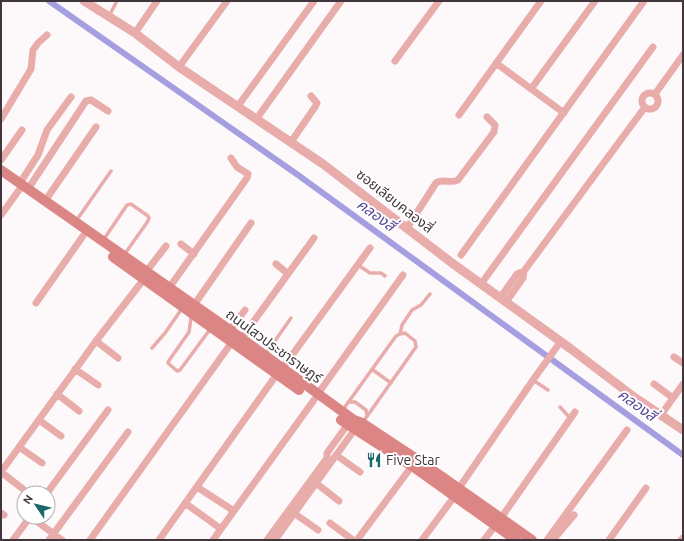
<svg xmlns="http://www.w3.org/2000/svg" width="684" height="541" font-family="Ubuntu,'Noto Sans Thai',sans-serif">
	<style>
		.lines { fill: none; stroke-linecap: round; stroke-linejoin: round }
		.canal { stroke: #a59ee0; stroke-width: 6 }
		.service { stroke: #e8adab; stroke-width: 3.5 }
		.minor { stroke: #e8adab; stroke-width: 7 }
		.tertiary { stroke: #e8adab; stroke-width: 9 }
		.secondary { stroke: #db8585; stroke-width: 10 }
		.labels { text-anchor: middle; stroke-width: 4; stroke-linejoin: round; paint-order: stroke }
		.street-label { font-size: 14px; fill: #40363b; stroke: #fff }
		.poi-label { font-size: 14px; fill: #40363b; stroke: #fff; text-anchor: start }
		.water-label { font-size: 15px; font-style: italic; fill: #564797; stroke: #fff }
	</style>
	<rect width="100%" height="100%" fill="#fdf8fa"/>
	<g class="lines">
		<path class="canal" d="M49,1L298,175L683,455"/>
		<path class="service" d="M109,16L117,1
			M76,221L111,171
			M104,239L127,205L131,204L148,216L149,218L148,221L124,255
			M358,265L370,273H381L385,276
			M193,315L191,318L189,332L168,362V363L177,371L180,370L211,328
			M400,334L402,325L412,310L421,305L430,294
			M152,348L165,333L183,307
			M265,355L291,318
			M373,370L391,383
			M533,380L548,390
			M348,402H355L366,410L367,416
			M560,407L570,418
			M342,411L396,336L400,334L405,333L415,341L416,347L363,422"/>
		<path class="minor" d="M135,33L157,1
			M395,61L439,1
			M496,63L564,113
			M179,67L227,1
			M531,89L595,1
			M642 101a8 8 0 1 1 16 0a8 8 0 1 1-16 0Z
			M655,94L683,55
			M238,106L314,1
			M260,114L341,1
			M459,115L541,1
			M1,119L31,69L33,50L38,43L47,35
			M291,142L315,107L317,103L311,96
			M1,160L22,130
			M20,183L38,155L47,130L71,97
			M28,189L86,101L91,100L108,111
			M45,201L96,127
			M1,215L19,190
			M407,228L436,183C442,178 451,184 458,180L494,132L495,125L487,117
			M181,244L194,254
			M461,255L644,1
			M276,264L287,273
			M524,271L645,107
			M146,272L166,246
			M481,284L653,47
			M169,288L247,178L248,174L237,167L231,158
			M500,298L517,274L524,271L523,278L506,302
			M36,303L83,236
			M192,308L251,223
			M230,330L245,310
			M241,339L314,238
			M96,341L118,358
			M674,357L683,363
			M75,369L98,385
			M282,369L370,248
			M654,384L673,398
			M57,394L79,411
			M317,395L403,275
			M661,415L683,384
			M39,420L61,436
			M19,447L42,463
			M336,455L360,472
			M1,472L96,341L144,279
			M1,472L23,489
			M316,483L339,501
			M197,487L234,511
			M459,488L533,380L561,341
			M47,493L108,410
			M185,503L221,529
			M291,511L318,530
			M1,513L4,515
			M31,517L62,540
			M501,518L575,412
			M330,523L353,540
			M13,540L30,517
			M49,540L128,432
			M90,540L232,342
			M159,540L277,374
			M213,540L314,400
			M267,540L327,458V453L348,424
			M275,540L355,429
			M357,540L412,466
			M422,540L454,497
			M484,540L495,526
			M547,540L627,430
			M553,540L574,515
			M609,540L646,488
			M681,540L683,538"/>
		<path class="tertiary" d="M84,1L135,33L179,67L323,164L452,263L571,349L634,397L683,430"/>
		<path class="secondary" d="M1,170L230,330L354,420L362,423L424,464L532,540
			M113,257L299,390
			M341,420L412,466L516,540"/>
	</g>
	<defs>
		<symbol id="restaurant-bare" viewBox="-9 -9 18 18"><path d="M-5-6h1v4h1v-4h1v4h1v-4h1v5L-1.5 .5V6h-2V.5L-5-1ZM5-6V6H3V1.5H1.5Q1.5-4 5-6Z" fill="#1a686a" stroke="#fff" stroke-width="2.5" paint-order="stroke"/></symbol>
	</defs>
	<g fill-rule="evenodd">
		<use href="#restaurant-bare" x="363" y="449" width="22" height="22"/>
	</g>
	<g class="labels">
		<g class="street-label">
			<text transform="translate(395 201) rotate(38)" y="5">ซอยเลียบคลองสี่</text>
			<text transform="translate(274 346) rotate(36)" y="5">ถนนไสวประชาราษฎร์</text>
		</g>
		<g class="poi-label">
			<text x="386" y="465">Five Star</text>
		</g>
		<g class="water-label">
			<text transform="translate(376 215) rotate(36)" y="5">คลองสี่</text>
			<text transform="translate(637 405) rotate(36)" y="5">คลองสี่</text>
		</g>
	</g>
	<rect width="684" height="541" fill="none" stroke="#40363b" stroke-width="4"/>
	<g transform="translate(36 505) rotate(305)"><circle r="19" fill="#ffffff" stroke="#b3afb1"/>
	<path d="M0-3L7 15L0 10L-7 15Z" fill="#1a686a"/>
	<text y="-6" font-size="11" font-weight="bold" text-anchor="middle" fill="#40363b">N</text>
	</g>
</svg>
